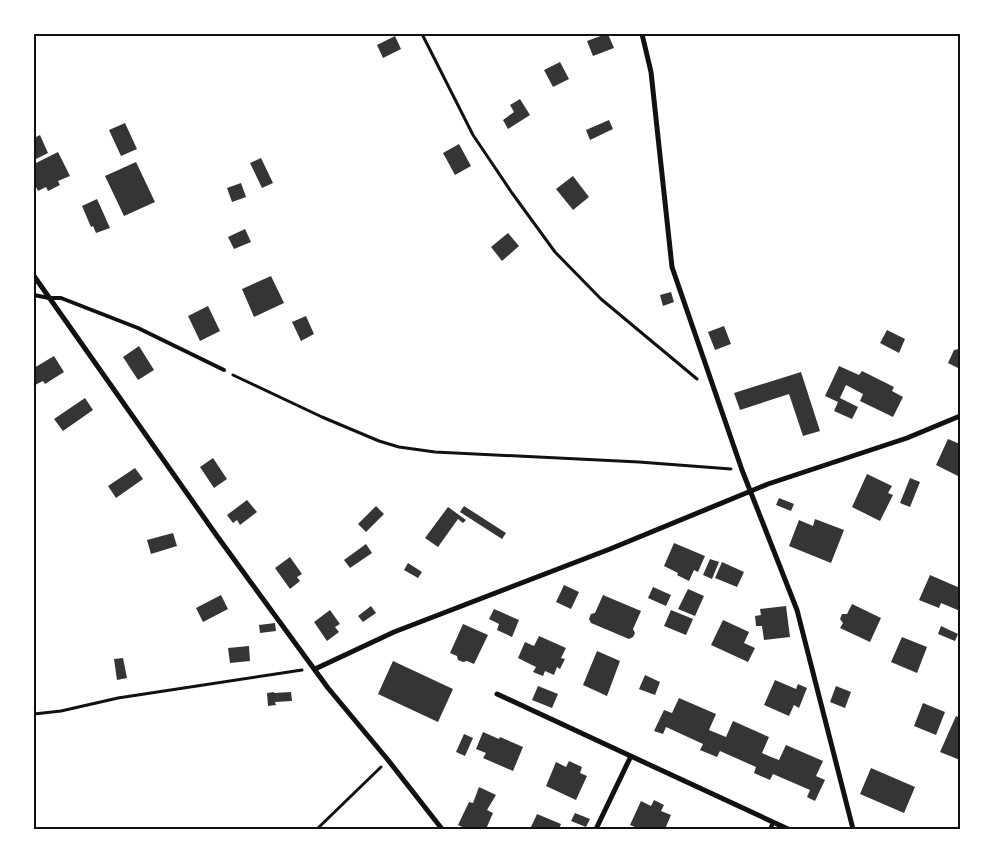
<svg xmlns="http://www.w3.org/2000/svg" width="994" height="863" font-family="'Alegreya Sans',sans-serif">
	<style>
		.building { fill: #353535 }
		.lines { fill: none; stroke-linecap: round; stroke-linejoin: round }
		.path { stroke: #111; stroke-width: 3 }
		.service { stroke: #111; stroke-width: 4 }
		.minor { stroke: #111; stroke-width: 5 }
		.neatline { fill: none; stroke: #111; stroke-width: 2 }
	</style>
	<rect width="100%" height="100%" fill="#fff"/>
	<path class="building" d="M606,34H608L614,48L593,56L587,41Z
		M395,36L401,49L383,58L377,45Z
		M560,62L569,79L553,87L544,70Z
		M520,99L530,115L508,129L503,120L514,112L510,105Z
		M609,120L613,129L590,140L586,130Z
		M125,123L137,149L121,156L109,130Z
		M40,135L48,153L34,160V138Z
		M459,144L471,166L455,175L443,153Z
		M58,152L70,176L58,181L60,185L48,191L46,187L38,191L34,183V164Z
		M261,158L273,183L262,188L250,163Z
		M136,162L155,202L124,216L105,176Z
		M573,176L589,197L573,210L556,189Z
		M241,183L246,197L232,202L227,188Z
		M97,199L110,228L96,233L93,226L91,227L82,206Z
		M245,229L251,242L234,249L228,237Z
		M508,233L519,246L502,261L491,247Z
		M271,276L284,303L254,317L242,289Z
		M671,292L674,302L663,306L660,295Z
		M208,306L220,331L200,341L188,316Z
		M306,316L314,334L301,341L292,322Z
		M724,326L731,344L715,350L708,332Z
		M887,330L905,339L899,353L880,343Z
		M139,346L154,370L138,380L123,357Z
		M960,346V369L948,363L954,350L959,349Z
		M54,356L64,372L45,384L43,381L35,385L34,368Z
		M839,366L859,375L862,371L894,387L892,391L903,397L893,417L860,401L863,394L846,385L840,398L858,407L852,419L834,411L838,402L825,396Z
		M801,372L820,431L803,436L789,394L740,410L734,393Z
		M85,398L93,410L63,431L54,419Z
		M948,439L960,444V477L936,465Z
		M213,458L227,479L214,488L200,467Z
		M135,468L143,479L116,498L108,486Z
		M867,474L892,486L888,493L893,495L880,521L852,507Z
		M910,478L920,482L910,507L900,503Z
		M779,498L794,504L791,511L776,505Z
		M247,500L257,512L240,525L237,520L233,523L227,515Z
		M376,506L384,514L366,532L358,524Z
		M464,506L506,533L502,539L460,512Z
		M448,507L466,520L463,523L458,519L438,547L425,538Z
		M815,519L844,530L831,563L789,546L799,520L813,526Z
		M173,533L177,546L151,554L147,540Z
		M674,543L705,556L698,572L694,570L689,581L677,575L678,573L664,566Z
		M366,544L372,553L350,568L344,560Z
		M290,557L302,574L297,577L300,581L290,589L275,568Z
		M710,559L719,562L712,579L703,575Z
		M722,562L744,572L737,587L715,578Z
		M408,563L422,572L418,578L404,570Z
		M930,575L960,588V611L941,603L939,608L919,600Z
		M564,585L579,592L571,609L556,602Z
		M653,587L671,595L666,606L648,598Z
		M688,589L704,596L695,616L678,609Z
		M221,595L228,609L203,622L196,608Z
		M603,595L641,611L633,629L635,633L633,637L629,639L591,623L589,619L591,614L595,613Z
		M852,604L881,618L870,642L840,628L843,623L840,619L842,614H847Z
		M371,606L376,613L363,622L358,616Z
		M786,606L790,637L764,640L762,626H756L755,616L761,615L760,609Z
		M494,609L519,620L512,637L497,630L499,624L489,619Z
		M330,610L340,624L335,627L339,632L327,641L314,622Z
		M671,610L693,619L686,635L664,626Z
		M723,620L749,632L744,643L755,648L748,662L711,645Z
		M275,623L276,631L260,633L259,625Z
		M463,624L488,635L474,664L467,661L463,662L458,660L457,656L450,653Z
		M941,626L958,634L955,641L938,634Z
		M539,636L566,648L561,658L565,659L560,669L557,667L554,675L545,671L543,676L533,672L536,667L518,658L525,642L534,646Z
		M902,637L927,647L917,673L891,662Z
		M249,646L250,661L230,663L228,648Z
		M597,651L620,661L607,696L583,685Z
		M123,658L127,678L117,680L114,659Z
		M393,661L453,689L438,722L378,694Z
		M645,675L660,682L655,695L639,689Z
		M775,680L796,689L798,684L807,688L799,708L794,705L789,716L764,705Z
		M538,686L558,694L552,708L532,700Z
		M836,686L851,692L845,708L830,702Z
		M274,692V693L291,692L292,701L275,702L276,705L268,706L267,693Z
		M679,698L716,714L709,730L726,737L733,721L769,737L762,753L771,757L779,760L786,745L823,761L816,776L825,780L815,801L807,797L810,790L773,774L770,780L754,773L756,767L720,751L717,757L700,750L703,744L666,727L663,734L654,731L664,710L672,713Z
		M923,703L945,712L936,735L914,726Z
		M956,716L960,718V760L940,752Z
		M483,732L499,739L500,737L523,747L513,771L483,758L486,753L476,749Z
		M464,734L473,738L465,756L456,752Z
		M569,761L582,767L580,773L587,776L576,800L546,786L556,762L566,767Z
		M871,768L915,787L904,813L860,794Z
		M479,787L496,795L487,810L493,813L486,829H467L458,825L469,802L473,803Z
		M654,800L664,805L661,811L671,815L665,829H640L630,825L641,801L651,806Z
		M575,813L590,819L586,827L571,821Z
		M537,814L561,824L559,829H530Z"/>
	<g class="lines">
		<path class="path" d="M422,34L473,135L512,193L555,252L601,299L697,379
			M233,375L322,417L379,441L399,447L435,452L639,462L731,469
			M34,714L61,711L118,698L302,670
			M317,829L381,767"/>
		<path class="service" d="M34,295L49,298H61L138,328L224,370
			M770,829L773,823"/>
		<path class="minor" d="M642,34L651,72L672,267L742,470L797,610L853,829
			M34,276L217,536L328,688L388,760L442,829
			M315,669L394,632L610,549L768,484L907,438L960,416
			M497,694L788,829
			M596,829L631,756"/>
	</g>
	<rect width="994" height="863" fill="none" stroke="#ffffff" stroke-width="70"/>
	<rect x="35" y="35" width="924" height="793" class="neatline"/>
</svg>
